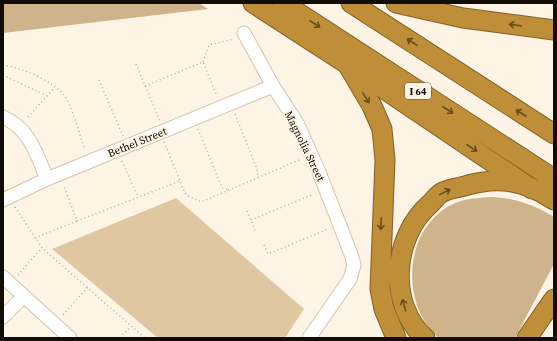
<svg xmlns="http://www.w3.org/2000/svg" width="557" height="341" font-family="'Source Serif 4',serif">
	<style>
		.green { fill: #dfc7a2 }
		.forest { fill: #cfb48b }
		.lines { fill: none; stroke-linecap: round; stroke-linejoin: round }
		.minor-casing { stroke: #d4c5ae; stroke-width: 15 }
		.highway-casing { stroke: #826026; stroke-width: 21 }
		.path { stroke: #b5ada0; stroke-width: 1.5; stroke-dasharray: 1 3; stroke-linecap: butt }
		.minor { stroke: #fff; stroke-width: 13 }
		.highway { stroke: #bf8e38; stroke-width: 19 }
		.oneway { stroke: #684d1e }
		.labels { text-anchor: middle; stroke-width: 4; stroke-linejoin: round; paint-order: stroke }
		.shield { fill: #fdf4e5; stroke: #585248; stroke-width: 1 }
		.shield-label { font-size: 10px; font-weight: bold; fill: #110c05 }
		.street-label { font-size: 11px; fill: #110c05; stroke: #fdf4e5 }
	</style>
	<rect width="100%" height="100%" fill="#fdf4e5"/>
	<path class="green" d="M176,198L304,309L285,338H158L52,249Z"/>
	<path class="forest" d="M3,3H199L208,9L3,33Z
		M492,197C515,198 535,205 554,217V264L515,338H439C400,305 403,230 451,205C464,198 478,198 492,197Z"/>
	<g class="lines">
		<defs>
			<path id="minor" d="M244,33L273,86L297,123L319,172L351,254L354,265L350,279L309,338
				M3,117C30,129 36,153 47,179
				M3,200L47,179L273,86
				M3,277L70,338
				M3,317L23,297"/>
			<path id="highway" d="M253,3L347,64L532,189
				M283,3L554,179
				M351,3L554,134
				M396,3L463,18L554,30
				M349,67L372,106L382,129L385,160L380,289L384,309L396,338
				M425,338C387,304 393,236 430,204C434,200 438,194 443,192C449,189 455,188 461,187C497,176 523,179 554,200
				M527,338L554,299"/>
		</defs>
		<use href="#minor" class="minor-casing"/>
		<use href="#highway" class="highway-casing"/>
		<path class="path" d="M203,62L209,45L234,39
			M136,64L160,121
			M3,65C23,68 51,80 64,95C72,105 80,137 85,150
			M3,75L47,96
			M99,80L123,136
			M145,86L203,62L217,96
			M235,114L257,169L258,177
			M28,117L55,87
			M198,129L222,188L229,190
			M164,142L180,181
			M122,161L138,197
			M15,207L42,248L145,338
			M247,211L256,233
			M251,220L314,194
			M77,221L180,181L186,195L201,202L299,160
			M35,238L77,221L64,186
			M264,245L268,254L328,229
			M18,275L42,248
			M63,315L88,287
			M120,338L131,326"/>
		<use href="#minor" class="minor"/>
		<use href="#highway" class="highway"/>
	</g>
	<defs><path id="oneway-shaft" d="M-6 0H5M1.5-3L5.5 0L1.5 3" fill="none" stroke-width="1.6" stroke-linecap="round" stroke-linejoin="round"/></defs>
	<g class="oneway">
		<use href="#oneway-shaft" transform="translate(315 24) rotate(33)"/>
		<use href="#oneway-shaft" transform="translate(515 25) rotate(-172)"/>
		<use href="#oneway-shaft" transform="translate(412 42) rotate(-147)"/>
		<use href="#oneway-shaft" transform="translate(366 98) rotate(58)"/>
		<use href="#oneway-shaft" transform="translate(448 110) rotate(33)"/>
		<use href="#oneway-shaft" transform="translate(521 113) rotate(-147)"/>
		<use href="#oneway-shaft" transform="translate(472 148) rotate(34)"/>
		<use href="#oneway-shaft" transform="translate(445 192) rotate(-26)"/>
		<use href="#oneway-shaft" transform="translate(381 224) rotate(93)"/>
		<use href="#oneway-shaft" transform="translate(404 305) rotate(-106)"/>
	</g>
	<g class="labels">
		<rect class="shield" x="405" y="83" width="26" height="16" rx="3"/>
		<g class="shield-label">
			<text x="418" y="95">I 64</text>
		</g>
		<g class="street-label">
			<text transform="translate(137 142) rotate(-22)" y="4">Bethel Street</text>
			<text transform="translate(305 146) rotate(64)" y="4">Magnolia Street</text>
		</g>
	</g>
	<rect width="557" height="341" fill="none" stroke="#110c05" stroke-width="8"/>
</svg>
